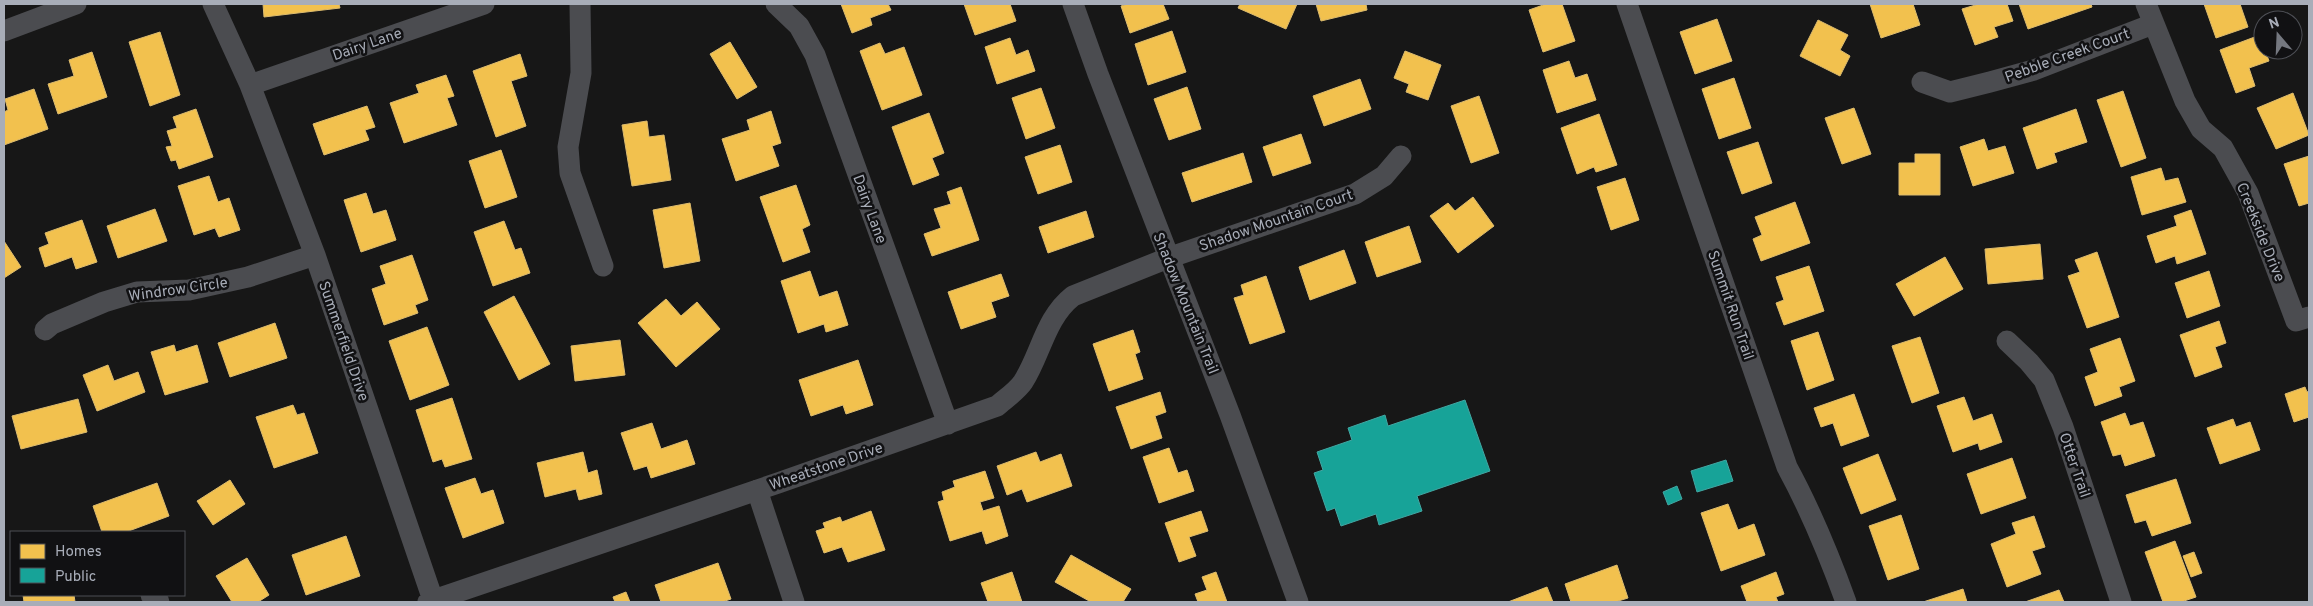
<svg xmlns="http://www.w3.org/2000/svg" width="2313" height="606" font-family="Overpass,sans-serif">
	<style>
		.homes { fill: #f2c14e; stroke: #dcbb6e }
		.public { fill: #17a398; stroke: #42a6a2 }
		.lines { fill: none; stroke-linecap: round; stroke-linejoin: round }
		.minor { stroke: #4b4c50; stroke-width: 21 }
		.labels { text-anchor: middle; stroke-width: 5; stroke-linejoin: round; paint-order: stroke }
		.street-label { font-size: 15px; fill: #a8adb8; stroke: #111113 }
	</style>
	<rect width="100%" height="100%" fill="#171717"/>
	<path class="homes" d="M263,4H339L340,8L264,17Z
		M841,4H888L891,10L870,18L872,25L852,33Z
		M964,4H1010L1016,21L975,35Z
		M1128,4H1163L1169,19L1130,33L1121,6Z
		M1240,4H1297L1286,29L1238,8Z
		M1316,4H1366L1367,10L1321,21Z
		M1546,4H1562L1575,41L1543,52L1529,10Z
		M1870,4H1913L1920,25L1881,38Z
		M1979,4H2007L2013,21L1994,27L1998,37L1975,45L1962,9Z
		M2019,4H2091L2092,7L2028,29Z
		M2204,4H2240L2248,27L2216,38Z
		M1717,19L1732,61L1695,74L1680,32Z
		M1818,20L1848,35L1840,50L1850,56L1840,76L1800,56Z
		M1172,31L1186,72L1148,85L1135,44Z
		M160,32L180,95L150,106L129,42Z
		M2260,35L2263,50H2265L2269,61L2249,68L2255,86L2236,93L2220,50Z
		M1010,38L1016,55L1028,50L1035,71L997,84L985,47Z
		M730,42L757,87L737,99L710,54Z
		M880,43L885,54L904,47L922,95L882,110L860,51Z
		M1405,51L1441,65L1428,100L1406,92L1409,84L1394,78Z
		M92,52L107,97L58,114L48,84L74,76L69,60Z
		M520,54L527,76L511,81L526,126L496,137L473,71Z
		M1569,61L1575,78L1587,74L1596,100L1557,113L1543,70Z
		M446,75L454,96L447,98L457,125L404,143L390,103L419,93L416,85Z
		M1734,78L1751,128L1719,139L1702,89Z
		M1360,79L1371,109L1324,126L1313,96Z
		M1187,87L1201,129L1169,140L1154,99Z
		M1041,88L1055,128L1026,139L1012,98Z
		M34,89L48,129L4,145V112L8,110L5,99Z
		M2123,91L2146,158L2121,167L2097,100Z
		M2293,93L2309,135L2276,149L2257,108Z
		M1479,96L1499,153L1471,163L1451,106Z
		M367,106L375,127L365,130L369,140L324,155L313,124Z
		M1854,108L1871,154L1842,164L1825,118Z
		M196,109L213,157L179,169L176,160L171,161L166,147L172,146L167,131L177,128L173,117Z
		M2076,109L2087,142L2054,153L2057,162L2037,169L2023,128Z
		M771,111L781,143L772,146L779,166L736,181L722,139L750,130L747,120Z
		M929,113L944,153L932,158L939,175L913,185L892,127Z
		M1599,114L1617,165L1596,172L1594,167L1577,174L1561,128Z
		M647,121L649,137L664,135L671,180L632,186L622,125Z
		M1301,134L1311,163L1273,176L1263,147Z
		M1984,139L1988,151L2005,146L2014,173L1973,186L1960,147Z
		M1758,142L1772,183L1742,194L1727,152Z
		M1060,145L1072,182L1038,194L1025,157Z
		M501,150L517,197L485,208L469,161Z
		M1243,153L1252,182L1192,202L1182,173Z
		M1915,154H1940V195H1899V163H1915Z
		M2309,156V203L2299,206L2284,164Z
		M2161,168L2165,181L2178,178L2186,202L2142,215L2131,177Z
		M209,176L218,202L229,198L240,230L219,237L215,228L194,235L178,186Z
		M1625,178L1639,220L1611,230L1597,187Z
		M796,185L810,225L802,229L810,252L783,262L760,197Z
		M961,187L979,240L932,256L924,234L941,228L934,209L951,204L947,192Z
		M366,193L373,214L386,210L396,240L361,252L344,200Z
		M1473,197L1494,226L1458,253L1430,216L1448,203L1455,211Z
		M1795,202L1810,243L1761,261L1753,239L1762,235L1755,217Z
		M690,203L700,261L664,268L653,210Z
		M155,209L167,241L118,258L107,226Z
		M2191,210L2206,254L2177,264L2175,256L2156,263L2147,236L2177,226L2174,216Z
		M1086,211L1094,237L1048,253L1039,227Z
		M82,220L97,262L76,269L72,257L45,267L39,248L49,244L45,233Z
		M504,221L515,250L521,248L530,273L493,286L474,232Z
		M1409,226L1421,262L1377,277L1365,242Z
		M4,241L21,267L4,278Z
		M2040,244L2043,279L1988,284L1985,249Z
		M1344,250L1356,283L1310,300L1299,267Z
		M2097,252L2119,317L2087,328L2068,276L2080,272L2075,260Z
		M412,255L428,300L415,305L418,313L384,325L372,289L386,284L380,266Z
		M1945,257L1963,289L1914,316L1896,284Z
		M1809,266L1824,311L1784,325L1776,303L1784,300L1776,277Z
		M810,271L819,297L837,291L848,325L826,332L824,324L798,333L781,281Z
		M2209,271L2220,306L2187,318L2175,283Z
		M1001,274L1009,296L991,302L996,317L961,329L948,292Z
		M1266,276L1285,332L1250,344L1234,298L1244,295L1241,285Z
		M514,296L550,364L519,380L484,312Z
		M666,299L681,316L697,302L720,329L676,367L638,323Z
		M2219,321L2226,343L2215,347L2222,367L2195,377L2180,335Z
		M275,323L287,358L230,377L218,343Z
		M427,327L449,385L410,400L389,341Z
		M1133,330L1140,352L1135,354L1143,379L1109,391L1093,344Z
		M1818,332L1834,380L1807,390L1791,341Z
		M1920,337L1939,393L1912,403L1892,346Z
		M2120,338L2135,381L2119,387L2122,396L2095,406L2085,377L2098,372L2090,349Z
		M620,340L625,375L575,381L571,346Z
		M174,345L176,352L197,345L208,382L165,395L151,352Z
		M858,360L873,405L846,414L843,405L811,416L799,380Z
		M108,365L114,381L138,372L145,392L97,411L83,375Z
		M2305,387L2307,392L2309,391V417L2294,422L2285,394Z
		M1160,392L1166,412L1155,416L1162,438L1131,449L1116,407Z
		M1854,394L1869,436L1841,446L1833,423L1821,427L1814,408Z
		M1964,397L1973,421L1992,414L2002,442L1980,450L1978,443L1953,452L1937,406Z
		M452,398L472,459L445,467L442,459L433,462L416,410Z
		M78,399L87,432L21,449L12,416Z
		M293,405L297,415L304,413L318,453L274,468L256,417Z
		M2125,413L2130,426L2143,422L2155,456L2125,466L2121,454L2113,456L2101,422Z
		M2233,419L2236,427L2250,422L2260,450L2220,464L2207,428Z
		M652,423L661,449L687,440L695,464L651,478L647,466L634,470L621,433Z
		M1169,448L1178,473L1187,470L1194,491L1159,503L1143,457Z
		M583,452L588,473L597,470L602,494L579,500L576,489L545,497L537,463Z
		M1036,452L1040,462L1061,454L1072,486L1027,502L1022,489L1007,495L997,466Z
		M1878,454L1896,500L1861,514L1843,468Z
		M2012,458L2026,498L1981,514L1967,474Z
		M985,471L994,498L980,502L983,511L999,506L1008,536L986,544L982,531L950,541L938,502L944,500L942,492L955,487L953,481Z
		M475,478L481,494L493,490L504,523L463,538L445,488Z
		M2176,479L2191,523L2152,536L2146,520L2135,523L2126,495Z
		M230,480L245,504L213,525L197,501Z
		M157,483L169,516L126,532H102L93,506Z
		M1728,504L1738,530L1754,524L1765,555L1721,571L1701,513Z
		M871,511L885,550L848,562L842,547L824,553L816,531L825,528L823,523L840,517L842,522Z
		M1201,511L1208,531L1189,537L1196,556L1179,562L1165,523Z
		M1901,515L1919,569L1888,580L1869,526Z
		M2034,516L2045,547L2032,551L2041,574L2007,587L1991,544L2016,534L2012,523Z
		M346,536L360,576L306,595L292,555Z
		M2175,541L2196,597L2181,602H2163L2145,552Z
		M2194,552L2202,573L2191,577L2183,556Z
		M1071,555L1131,589L1123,602H1091L1055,582Z
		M247,558L269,595L258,602H232L216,576Z
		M718,563L731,599L722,602H661L655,585Z
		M1617,565L1628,598L1615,602H1571L1565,584Z
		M1012,572L1022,602H988L981,583Z
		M1216,572L1227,602H1198L1195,594L1207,590L1202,577Z
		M1776,572L1784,594L1776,597L1778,602H1747L1741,586Z
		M1547,587L1553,602H1508Z
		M1963,589L1967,602H1923Z
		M2059,590L2064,602H2025Z
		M626,592L630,602H615L613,597Z
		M23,595H74L75,602H24Z"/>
	<path class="public" d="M1465,400L1490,471L1417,496L1422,511L1379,525L1376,514L1341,526L1335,508L1327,511L1314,473L1323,470L1317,452L1352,440L1348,428L1385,415L1388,426Z
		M1726,460L1733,481L1697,492L1691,471Z
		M1677,486L1682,499L1668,505L1663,492Z"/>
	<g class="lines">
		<path class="minor" d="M213,4L250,85L315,255L433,600
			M580,4L581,73L568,147L570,173L603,266
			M776,4L799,26L815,55L948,424
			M1073,4L1098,74L1230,415L1298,602
			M1627,4L1787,467C1811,511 1829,555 1846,602
			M2146,4L2185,101L2201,129L2223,148L2248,193L2296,321L2309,317
			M4,31L76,4
			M1922,82L1950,92L1990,82L2034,70L2153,24
			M250,85L484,4
			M45,330L52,324L104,302L137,292L189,290L248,277L315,255
			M2007,341L2029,362L2044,380L2063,427L2121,602
			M757,490L794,602
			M151,595L159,602
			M428,602L778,483L997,406C1005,399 1017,391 1023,382C1041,354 1045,318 1073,296L1168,258L1355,194L1384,176L1401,156"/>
	</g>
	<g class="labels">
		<g class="street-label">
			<text transform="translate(367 44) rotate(-19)" y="5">Dairy Lane</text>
			<text transform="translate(2067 55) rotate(-20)" y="5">Pebble Creek Court</text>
			<text transform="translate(870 209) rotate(70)" y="5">Dairy Lane</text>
			<text transform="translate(1276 220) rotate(-19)" y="5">Shadow Mountain Court</text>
			<text transform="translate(2261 232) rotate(68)" y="5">Creekside Drive</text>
			<text transform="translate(178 289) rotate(-8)" y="5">Windrow Circle</text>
			<text transform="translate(1186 303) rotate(68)" y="5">Shadow Mountain Trail</text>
			<text transform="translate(1731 305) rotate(71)" y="5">Summit Run Trail</text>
			<text transform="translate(344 341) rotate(71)" y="5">Summerfield Drive</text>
			<text transform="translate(2075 465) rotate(71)" y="5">Otter Trail</text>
			<text transform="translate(826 466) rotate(-19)" y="5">Wheatstone Drive</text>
		</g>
	</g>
	<rect width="2313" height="606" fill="none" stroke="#a8adb8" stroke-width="10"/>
	<rect x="10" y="531" width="175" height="65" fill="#111113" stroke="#4d4f55"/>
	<rect x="20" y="544" width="25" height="15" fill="#f2c14e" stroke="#4d4f55"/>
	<text x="55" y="556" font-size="15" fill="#a8adb8">Homes</text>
	<rect x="20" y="568" width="25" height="15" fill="#17a398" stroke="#4d4f55"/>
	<text x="55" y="581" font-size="15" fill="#a8adb8">Public</text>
	<g transform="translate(2278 35) rotate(341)"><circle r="24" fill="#111113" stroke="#4d4f55"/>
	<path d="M0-4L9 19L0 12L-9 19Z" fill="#757880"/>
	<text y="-8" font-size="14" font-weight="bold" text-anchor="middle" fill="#a8adb8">N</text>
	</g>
</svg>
